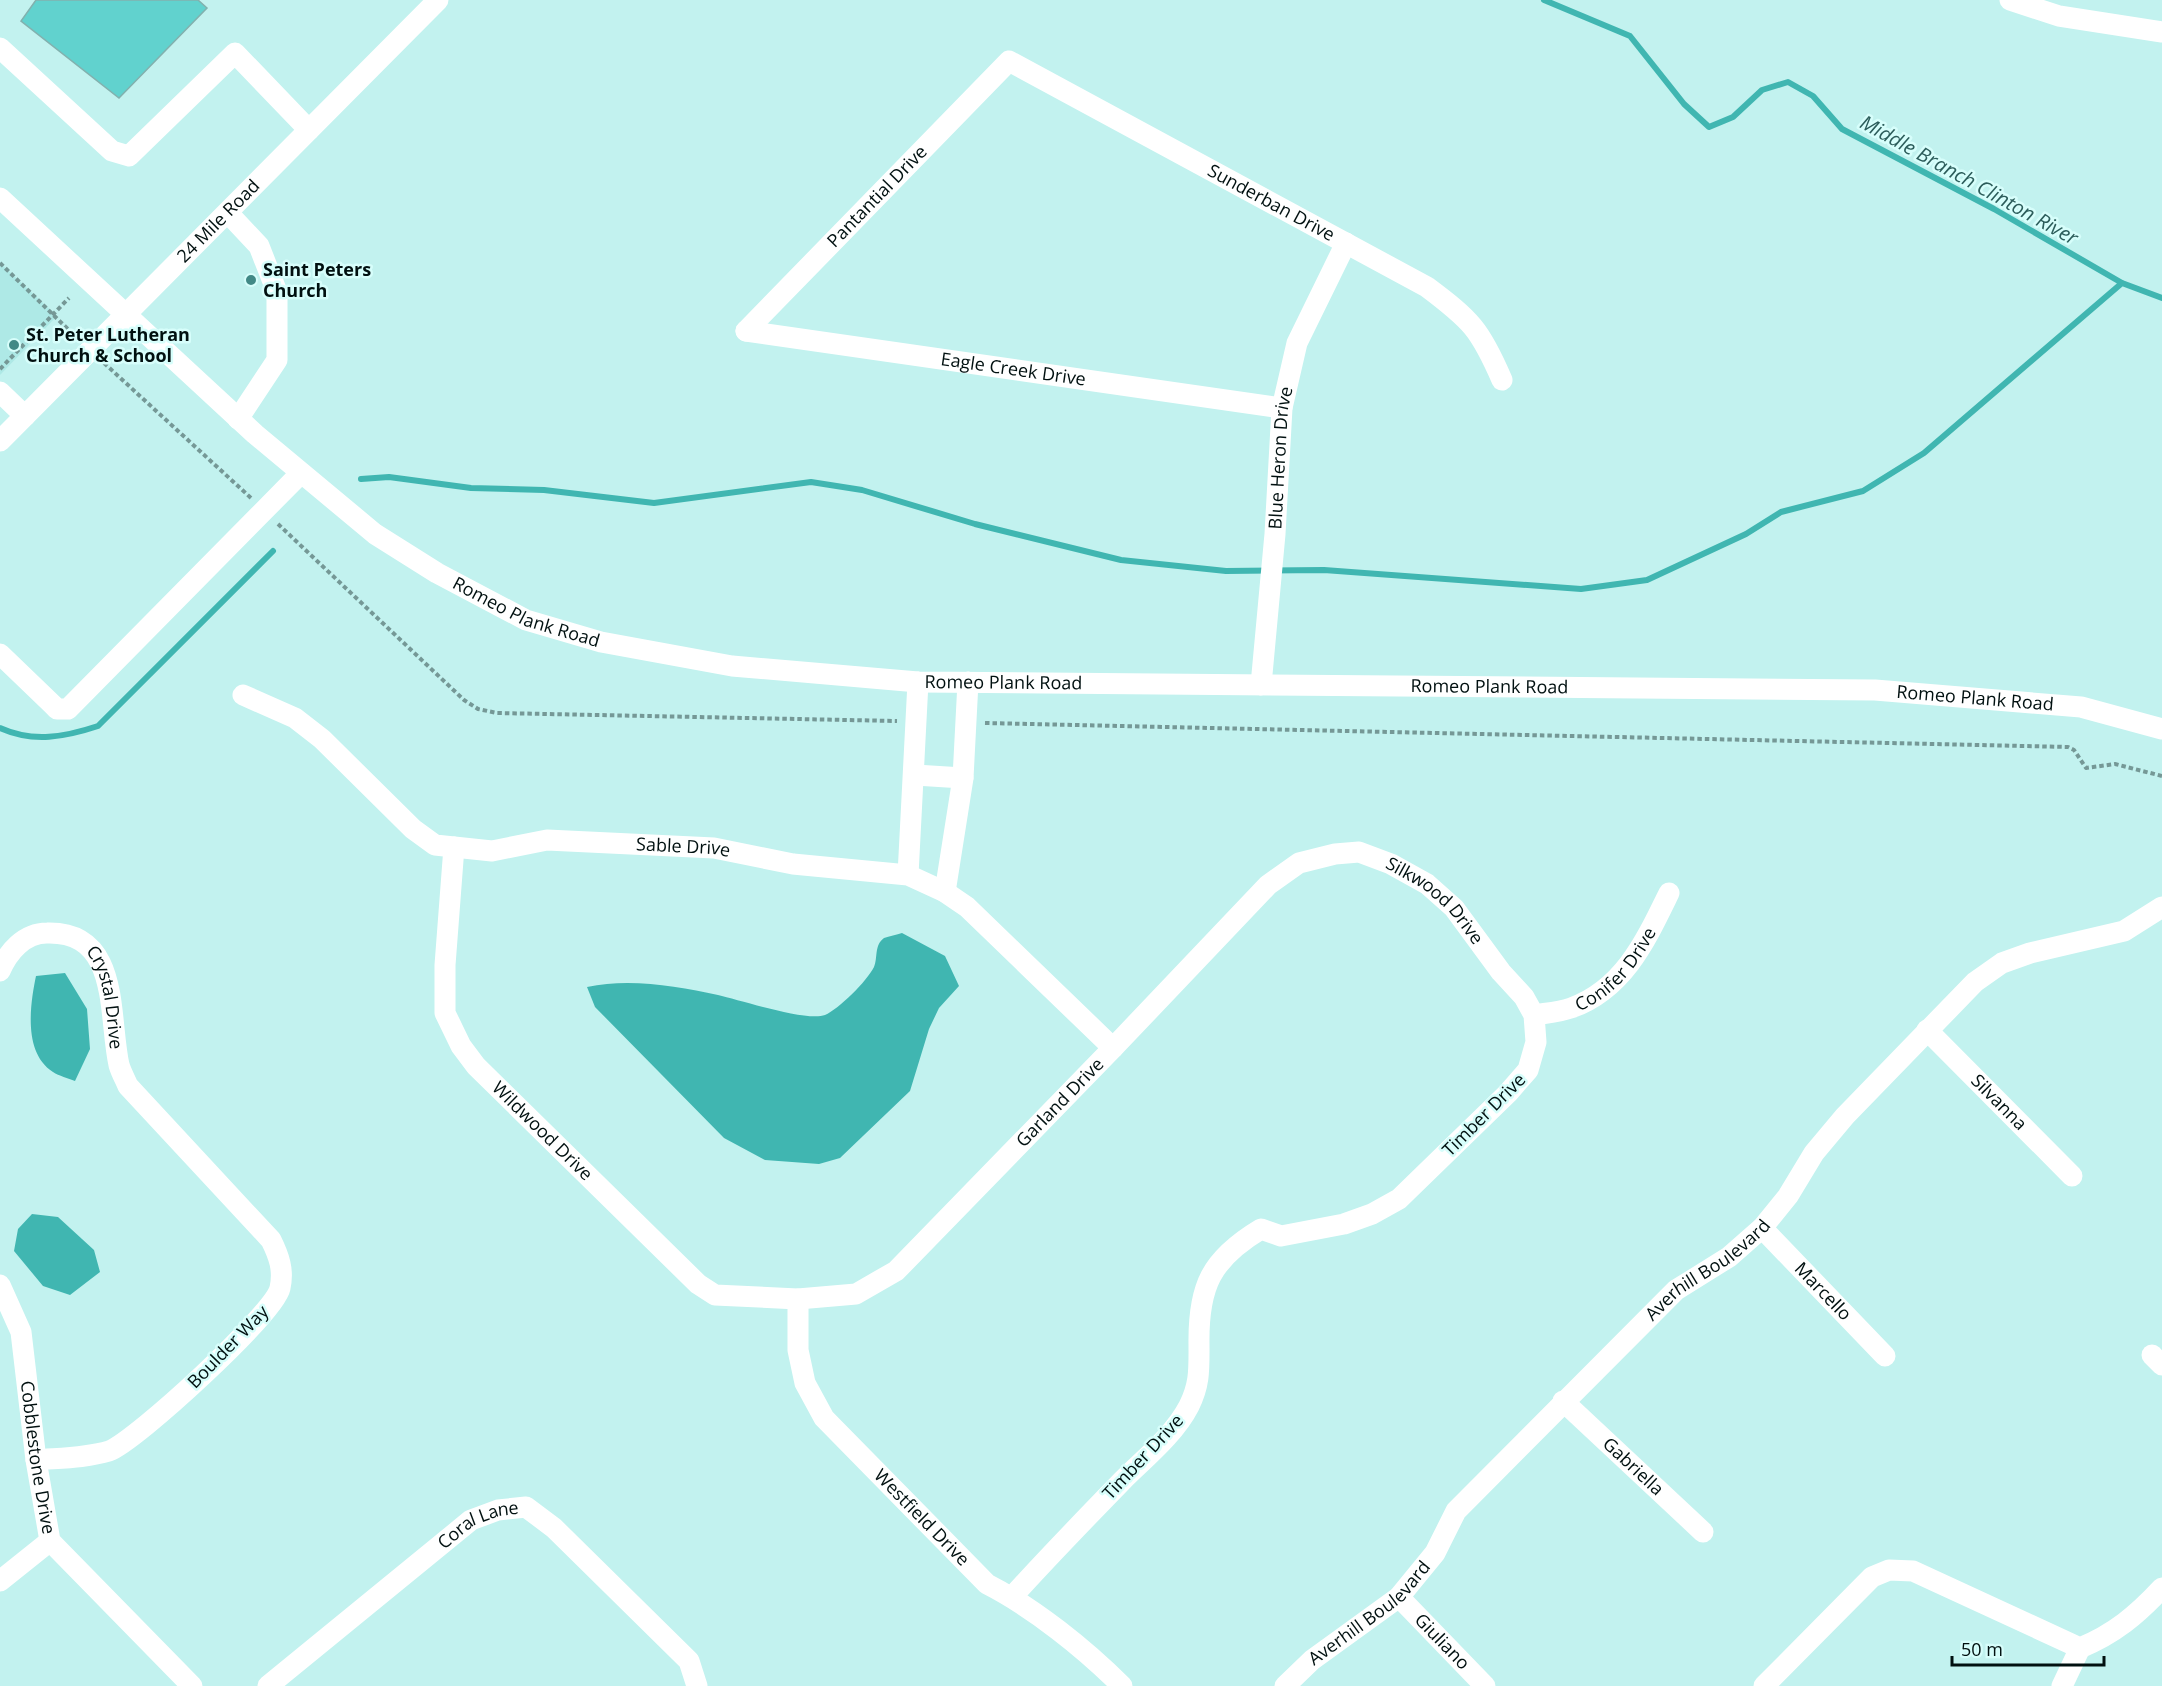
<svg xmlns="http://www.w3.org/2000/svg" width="2162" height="1686" font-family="'Open Sans',sans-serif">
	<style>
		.built { fill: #aee9e6 }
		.water { fill: #40b6b1 }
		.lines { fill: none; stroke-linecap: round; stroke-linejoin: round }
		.stream { stroke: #40b6b1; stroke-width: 6 }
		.building { fill: #61d2ce; stroke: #82b1ae; stroke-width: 1.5 }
		.path { stroke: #759896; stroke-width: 4; stroke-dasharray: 4.5 3; stroke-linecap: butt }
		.minor { stroke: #fff; stroke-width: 21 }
		.poi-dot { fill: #418986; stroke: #d7fefb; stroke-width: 2 }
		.labels { text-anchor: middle; stroke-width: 5; stroke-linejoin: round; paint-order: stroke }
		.street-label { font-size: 18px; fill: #011010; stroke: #d7fefb }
		.poi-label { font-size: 18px; font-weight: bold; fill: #011010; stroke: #d7fefb; text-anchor: start }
		.water-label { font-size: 20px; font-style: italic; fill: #2c5d5b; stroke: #d7fefb }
	</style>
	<rect width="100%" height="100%" fill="#c2f2ef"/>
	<path class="built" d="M0,263L57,316L0,375Z"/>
	<path class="water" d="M902,933L945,956L959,986L939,1008L929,1029L910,1091L840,1158L819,1164L765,1160L724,1138L595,1007L587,987C629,978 677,986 718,995C740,1000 807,1022 825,1015C839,1009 867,981 874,967C878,958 874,945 884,938C889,936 897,935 902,933Z
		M65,973L87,1009L90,1049L75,1081C68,1078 59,1076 53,1072C23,1053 30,1005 36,976Z
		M32,1214L58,1217L94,1250L100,1272L70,1295L43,1286L14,1251L18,1229Z"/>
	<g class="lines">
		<path class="stream" d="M1544,0L1630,36L1684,104L1709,127L1733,117L1762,90L1788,82L1813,96L1842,129L1994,209L2122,283L2162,298
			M361,479L389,477L471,488L544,490L654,503L811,482L862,490L975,524L1121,560L1226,571L1324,570L1581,589L1647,580L1746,534L1781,512L1863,491L1924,453L2122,283
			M0,728C33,743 65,737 98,726L273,551"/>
	</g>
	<path class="building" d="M36,0H198L207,8L119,98L21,21Z"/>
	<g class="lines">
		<path class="path" d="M0,263L77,338
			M104,363L251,498
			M0,369L69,298
			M278,524L464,700L478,709L497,713L897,721
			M985,723L2068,747L2074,750L2086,768L2115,764L2162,776"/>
		<g class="minor">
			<path d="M2010,0L2059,16L2162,32"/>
			<path d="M0,48L112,151L129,156L235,53L309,130"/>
			<path id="s1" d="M0,198L255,434L375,534L437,573L526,620L601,642L732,666L918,682L1875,690L2081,707L2162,729"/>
			<path d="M228,213L259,246L277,292V360L238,419"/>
			<path id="s2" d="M746,331L1009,61L1427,287C1471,320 1480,329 1502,380"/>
			<path id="s3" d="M746,331L1282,408"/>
			<path d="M0,392L25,416"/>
			<path id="s4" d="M0,441L438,0"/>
			<path d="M0,654L53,705L57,709H68L301,473"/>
			<path id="s5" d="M1261,685L1275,534L1282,408L1297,343L1346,243"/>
			<path id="s6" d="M243,695L295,718L322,739L413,829L435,845L492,851L547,840L714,848L793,864L908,875L945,892L967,907L1113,1048"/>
			<path d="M915,775L963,778"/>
			<path id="s7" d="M454,847L445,965V1013L461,1046L476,1066L698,1284L715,1295L798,1299L856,1294L896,1271L1113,1048L1268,885L1299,863L1335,854L1359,852L1391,864L1427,884L1454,908L1501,972L1524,997L1534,1015L1536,1042L1528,1070L1508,1093L1399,1199L1372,1214L1344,1224L1281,1236L1261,1229C1211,1259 1198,1286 1199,1345C1199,1369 1200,1384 1189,1406C1174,1435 1145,1458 1122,1481C1085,1519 1048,1557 1012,1597"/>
			<path d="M908,875L918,682"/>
			<path d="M945,892L963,778L968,682"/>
			<path id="s8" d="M0,971C8,952 24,933 47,933C121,931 108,1016 119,1065C121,1072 125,1079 128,1086L271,1240C279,1256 284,1270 280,1288C275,1313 136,1441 109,1451C86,1458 59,1458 36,1460"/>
			<path id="s9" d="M1534,1015C1546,1013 1560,1012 1571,1008C1624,989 1646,940 1669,893"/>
			<path id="s10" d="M1927,1030L2072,1176"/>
			<path id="s11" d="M1762,1228L1885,1356"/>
			<path id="s12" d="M0,1285L21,1332L36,1460L50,1541L192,1686"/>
			<path id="s13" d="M798,1299V1350L805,1383L824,1418L987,1584C1034,1608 1085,1649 1122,1686"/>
			<path d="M2152,1355L2162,1365"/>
			<path id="s14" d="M1563,1401L1703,1532"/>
			<path d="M0,1581L50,1541"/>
			<path id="s15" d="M1399,1597L1485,1686"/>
			<path id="s16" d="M268,1686L471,1520L498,1510L526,1507L554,1528L689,1661L697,1686"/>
			<path id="s17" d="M1285,1686L1312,1660L1399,1597L1435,1553L1456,1511L1676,1290L1729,1257L1762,1228L1788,1196L1814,1153L1845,1116L1975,982L2002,963L2030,953L2124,931L2162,907"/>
			<path d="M1764,1686L1872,1577L1889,1570L1913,1571L2080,1648C2114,1634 2137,1615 2162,1588"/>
			<path d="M2062,1686L2080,1648"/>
		</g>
	</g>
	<g class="poi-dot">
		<circle cx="251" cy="280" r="6"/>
		<circle cx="14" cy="345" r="6"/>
	</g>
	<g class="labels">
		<g class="street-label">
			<text dy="6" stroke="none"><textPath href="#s2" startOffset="188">Pantantial Drive</textPath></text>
			<text dy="6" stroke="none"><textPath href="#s2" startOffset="675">Sunderban Drive</textPath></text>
			<text dy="6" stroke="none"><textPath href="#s4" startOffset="310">24 Mile Road</textPath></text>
			<text dy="6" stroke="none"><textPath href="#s3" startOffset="270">Eagle Creek Drive</textPath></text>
			<text dy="6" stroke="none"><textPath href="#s5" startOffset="228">Blue Heron Drive</textPath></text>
			<text dy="6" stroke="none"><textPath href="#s1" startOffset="675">Romeo Plank Road</textPath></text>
			<text dy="6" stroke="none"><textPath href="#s1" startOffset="1161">Romeo Plank Road</textPath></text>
			<text dy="6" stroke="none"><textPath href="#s1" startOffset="1647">Romeo Plank Road</textPath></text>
			<text dy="6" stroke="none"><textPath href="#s1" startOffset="2133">Romeo Plank Road</textPath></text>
			<text dy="6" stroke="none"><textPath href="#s6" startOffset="496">Sable Drive</textPath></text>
			<text dy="6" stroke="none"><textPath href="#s7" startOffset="1474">Silkwood Drive</textPath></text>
			<text dy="6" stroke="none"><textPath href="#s9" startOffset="98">Conifer Drive</textPath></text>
			<text dy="6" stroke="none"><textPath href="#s8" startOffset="164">Crystal Drive</textPath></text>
			<text dy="6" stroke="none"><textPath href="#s7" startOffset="982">Garland Drive</textPath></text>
			<text dy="6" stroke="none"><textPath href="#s10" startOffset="102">Silvanna</textPath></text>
			<text transform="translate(1484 1115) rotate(-45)" y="6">Timber Drive</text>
			<text dy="6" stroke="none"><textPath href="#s7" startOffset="321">Wildwood Drive</textPath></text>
			<text dy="6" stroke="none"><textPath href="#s17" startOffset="598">Averhill Boulevard</textPath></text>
			<text dy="6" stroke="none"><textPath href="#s11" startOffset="88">Marcello</textPath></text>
			<text transform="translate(228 1347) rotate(-46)" y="6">Boulder Way</text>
			<text transform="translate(1143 1457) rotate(-47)" y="6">Timber Drive</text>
			<text dy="6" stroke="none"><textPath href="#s12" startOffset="178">Cobblestone Drive</textPath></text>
			<text dy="6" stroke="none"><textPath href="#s14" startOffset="96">Gabriella</textPath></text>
			<text dy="6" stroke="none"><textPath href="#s13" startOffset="264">Westfield Drive</textPath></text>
			<text dy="6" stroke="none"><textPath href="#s16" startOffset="267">Coral Lane</textPath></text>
			<text dy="6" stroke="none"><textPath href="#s17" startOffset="112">Averhill Boulevard</textPath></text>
			<text dy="6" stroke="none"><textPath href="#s15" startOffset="62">Giuliano</textPath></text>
		</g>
		<g class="poi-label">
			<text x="263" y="276">Saint Peters<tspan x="263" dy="21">Church</tspan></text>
			<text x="26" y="341">St. Peter Lutheran<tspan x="26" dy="21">Church &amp; School</tspan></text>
		</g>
		<g class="water-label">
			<text transform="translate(1969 180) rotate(29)" y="7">Middle Branch Clinton River</text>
		</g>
	</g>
	<path d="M1952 1656v9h152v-9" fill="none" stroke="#011010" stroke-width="3"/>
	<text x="1961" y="1656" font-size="18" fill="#011010" stroke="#d7fefb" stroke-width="4.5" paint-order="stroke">50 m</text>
</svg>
